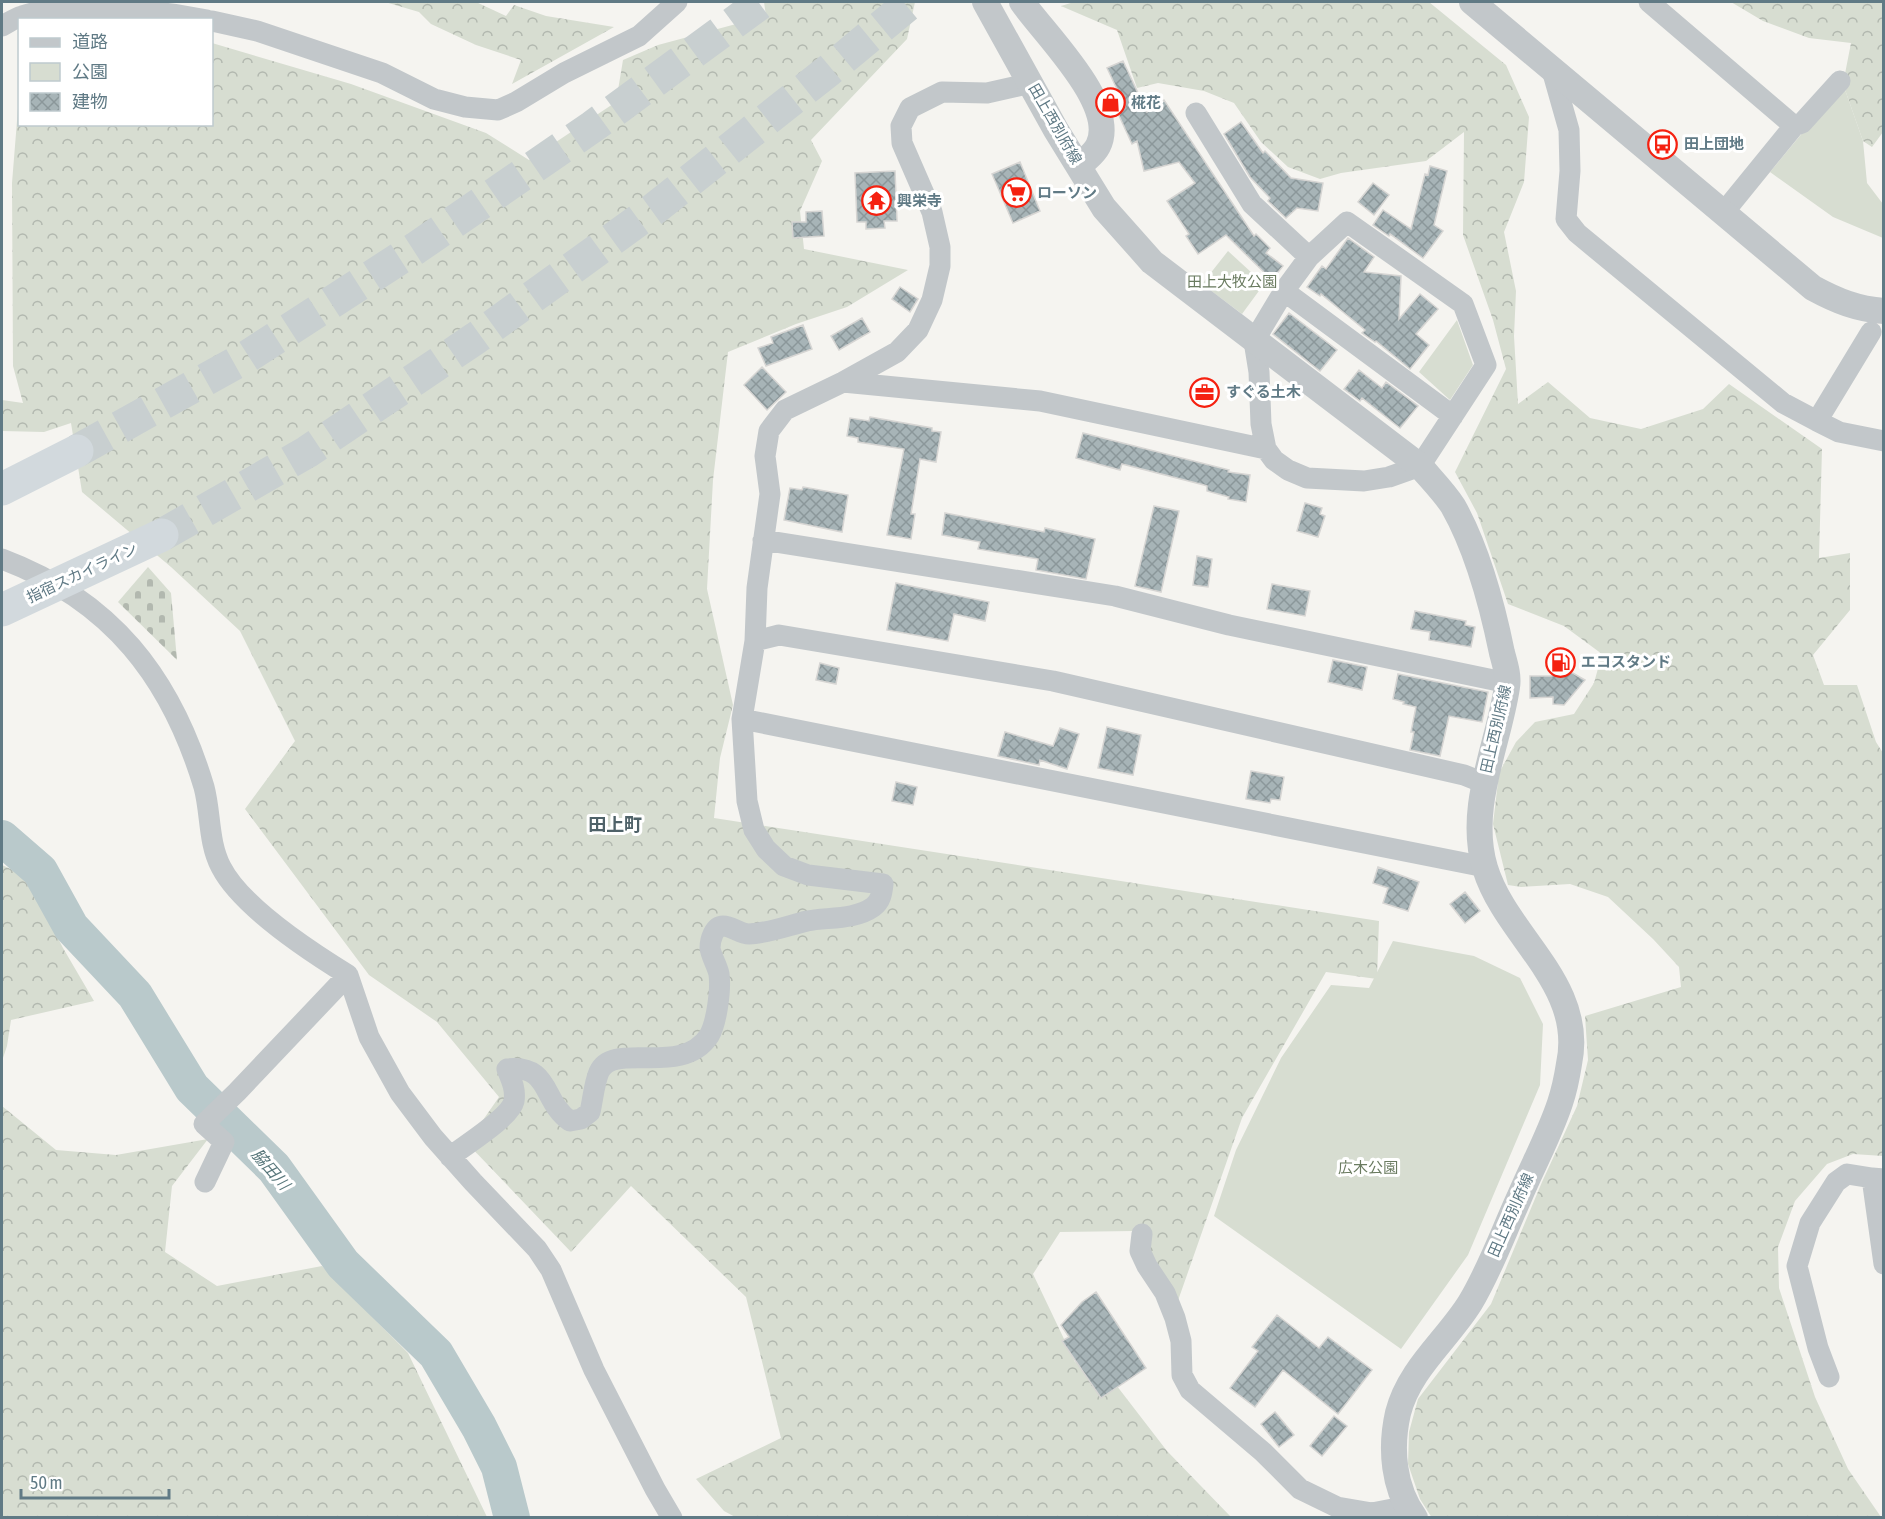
<svg xmlns="http://www.w3.org/2000/svg" width="1885" height="1519" font-family="'Asap Condensed','Noto Sans JP',sans-serif">
	<style>
		.forest { fill: url(#forest-crowns) }
		.cemetery { fill: url(#cemetery-stones) }
		.park { fill: #d7ddd1 }
		.lines { fill: none; stroke-linecap: round; stroke-linejoin: round }
		.river { stroke: #b9c9cb; stroke-width: 36 }
		.building { fill: url(#building-cross-hatch); stroke: #d6d5d3; stroke-width: 1.5 }
		.motorway-tunnel { stroke: #c8cfd0; stroke-width: 33; stroke-dasharray: 33 16; stroke-linecap: butt }
		.minor { stroke: #c2c7ca; stroke-width: 21 }
		.tertiary { stroke: #c2c7ca; stroke-width: 26 }
		.motorway { stroke: #d2d9dd; stroke-width: 33 }
		.labels { text-anchor: middle; stroke-width: 6; stroke-linejoin: round; paint-order: stroke }
		.poi-label { font-size: 15px; font-weight: bold; fill: #607a85; stroke: #fff; text-anchor: start }
		.street-label { font-size: 15px; fill: #607a85; stroke: #fff }
		.park-label { font-size: 15px; fill: #6a7b60; stroke: #fff }
		.water-label { font-size: 16px; font-style: italic; fill: #58777b; stroke: #fff }
		.quarter-label { font-size: 18px; font-weight: bold; fill: #4f6269; stroke: #fff }
	</style>
	<defs>
		<pattern id="forest-crowns" width="20" height="18" patternUnits="userSpaceOnUse" patternTransform="scale(1.5)"><rect width="20" height="18" fill="#d7ddd1"/><path d="M2 6a3 3 0 1 1 6 0M12 15a3 3 0 1 1 6 0" fill="none" stroke="#b2b8af"/></pattern>
		<pattern id="cemetery-stones" width="16" height="16" patternUnits="userSpaceOnUse" patternTransform="scale(1.5)"><rect width="16" height="16" fill="#d7ddd1"/><path d="M2 7V4a2 2 0 0 1 4 0v3zM10 15v-3a2 2 0 0 1 4 0v3z" fill="#b2b8af"/></pattern>
		<pattern id="building-cross-hatch" width="8" height="8" patternUnits="userSpaceOnUse" patternTransform="scale(1.5)"><rect width="8" height="8" fill="#a7b4b7"/><path d="M0 0l8 8M0 8l8-8" fill="none" stroke="#8b979a"/></pattern>
	</defs>
	<rect width="100%" height="100%" fill="#f5f4f0"/>
	<path class="forest" d="M385,2H476L506,16L514,5L546,16L614,27L512,84L521,60L476,45L431,24L419,12Z
		M764,2H915L907,39L811,140L822,161L800,211L804,249L908,270L847,307L796,324L728,352L713,480L707,589L733,705L720,758L714,818L1379,921L1377,979L1326,972L1242,1118L1174,1312L1134,1231L1060,1232L1033,1274L1075,1362L1110,1377L1167,1451L1231,1517L737,1518L724,1511L696,1479L781,1438L746,1297L631,1186L571,1252L467,1143L499,1097L437,1022L369,975L245,809L295,741L240,631L171,567L82,492L71,423L44,432L2,431V400L23,403L13,366L12,183L19,96L20,124H212V43L351,84L486,133L529,160L616,102L623,60L658,45L766,16Z
		M1074,2H1429L1506,65L1529,117L1524,182L1504,232L1516,291L1514,336L1518,404L1548,382L1590,418L1641,429L1703,409L1729,384L1822,449L1819,558L1850,553V610L1813,655L1824,685H1857L1876,742L1883,753V1156L1853,1154L1827,1164L1795,1201L1778,1247L1779,1288L1815,1397L1848,1469L1881,1517L1432,1518L1420,1499L1408,1464L1409,1432L1418,1399L1491,1304L1542,1182L1577,1106L1588,1060L1585,1016L1681,987L1679,967L1653,939L1608,897L1570,884L1521,887L1508,885L1493,824L1499,773L1516,742L1535,722L1574,714L1594,683L1602,654L1564,626L1508,604L1477,513L1455,472L1506,369L1493,320L1463,235L1464,132L1426,161L1341,173L1320,179L1288,167L1261,142L1234,103L1204,91L1158,83L1137,88L1117,30L1061,6Z
		M1731,2H1883V132L1872,147L1863,141L1843,84L1851,43L1809,38L1763,21Z
		M2,865L26,876L63,948L94,1001L11,1020L7,1046L2,1061Z
		M2,1106L56,1150L116,1155L208,1139L172,1186L165,1252L217,1286L322,1266L408,1353L487,1517H2Z"/>
	<path class="cemetery" d="M148,567L171,593L177,660L118,602Z"/>
	<path class="park" d="M1843,84L1863,141L1867,183L1883,204V238L1833,217L1770,172Z
		M1228,251L1264,284L1242,314L1202,284Z
		M1457,320L1473,365L1450,400L1419,372Z
		M1393,941L1474,956L1520,978L1543,1024L1540,1085L1468,1255L1401,1349L1214,1216L1236,1150L1281,1058L1331,985L1369,988Z"/>
	<g class="lines">
		<path class="river" d="M2,838L40,871L71,927L135,995L192,1088L274,1168L343,1264L436,1354L479,1427L499,1467L512,1518"/>
	</g>
	<path class="building" d="M1123,61L1147,112L1164,100L1254,236L1256,234L1270,248L1266,253L1283,266L1272,280L1226,235L1198,254L1186,236L1189,234L1167,201L1195,183L1179,162L1144,171L1137,141L1132,144L1116,109L1125,106L1107,68Z
		M1241,122L1263,153L1265,151L1291,178L1323,183L1318,211L1297,208L1286,218L1268,201L1270,198L1250,177L1224,134Z
		M1020,162L1040,211L1013,223L992,174Z
		M1430,166L1447,171L1434,225L1443,231L1423,258L1390,234L1389,236L1373,225L1383,210L1411,229L1425,174L1428,175Z
		M895,171L897,221H884L885,228L866,229V222H857L855,173Z
		M1373,183L1389,195L1374,215L1358,202Z
		M822,211L824,236L793,238L792,222H806V212Z
		M1348,238L1374,257L1364,272L1401,276L1399,319L1420,294L1438,309L1416,334L1429,345L1410,369L1376,341L1375,342L1362,333L1365,330L1321,294L1320,296L1307,287L1322,266L1326,269Z
		M900,287L918,299L910,312L892,299Z
		M1289,313L1337,350L1320,371L1273,334Z
		M862,318L870,332L839,350L831,336Z
		M803,325L812,349L766,366L758,348L773,343L771,337Z
		M762,367L786,392L767,410L744,385Z
		M1359,370L1382,388L1386,382L1418,406L1400,428L1362,398L1360,401L1344,389Z
		M870,417L932,428V431L941,432L936,462L920,459L911,514H915L911,539L887,535L904,449L858,442V438L847,436L850,418L869,421Z
		M1083,433L1229,470L1228,472L1250,475L1246,502L1228,499L1229,497L1207,491V486L1204,485L1122,464L1120,470L1076,458Z
		M803,487L848,495L842,532L784,520L790,488L802,490Z
		M1305,503L1322,508L1320,514L1325,516L1318,537L1297,531Z
		M1154,506L1179,511L1161,592L1135,586Z
		M945,513L1044,532L1045,528L1095,539L1086,579L1036,570L1038,559L978,549L980,542L942,535Z
		M1197,556L1212,559L1208,587L1193,585Z
		M896,583L989,602L985,621L954,614L948,641L887,630Z
		M1272,584L1310,591L1305,616L1267,609Z
		M1415,611L1466,621L1465,625L1475,627L1471,647L1429,640L1430,632L1411,629Z
		M1333,660L1367,667L1362,690L1328,682Z
		M820,663L839,668L836,684L816,680Z
		M1562,667L1585,680L1564,705L1553,704V697L1530,698V676H1552V668Z
		M1398,674L1488,692L1482,722L1449,716L1440,756L1410,750L1414,732H1411L1416,707L1403,704L1404,702L1393,699Z
		M1107,727L1141,735L1133,775L1098,768Z
		M1060,728L1079,734L1067,769L1040,760L1039,765L998,756L1005,732L1053,746Z
		M1251,771L1284,777L1280,800L1271,799L1270,803L1246,799Z
		M896,782L917,787L913,805L892,801Z
		M1378,867L1419,882L1408,911L1383,903L1388,888L1373,883Z
		M1465,892L1480,911L1465,923L1450,904Z
		M1096,1292L1146,1368L1101,1398L1062,1341L1069,1337L1061,1325L1082,1302Z
		M1277,1315L1319,1348L1328,1337L1372,1370L1338,1414L1283,1370L1255,1407L1230,1388L1258,1351L1252,1347Z
		M1275,1412L1294,1435L1279,1447L1261,1424Z
		M1334,1416L1347,1426L1322,1456L1310,1446Z"/>
	<g class="lines">
		<path class="motorway-tunnel" d="M77,451L248,356L416,248L592,127L762,2
			M162,535L307,452L476,338L654,209L828,71L911,2"/>
		<path class="minor" d="M1649,2L1794,126L1724,212
			M212,21L257,31L382,73L434,99L465,107L498,110L516,102L564,73L639,36L677,2
			M2,26C8,23 15,18 22,16C70,0 157,10 207,20
			M1552,70L1569,130L1570,171L1566,219L1577,233L1783,403L1817,421
			M1031,83L987,93L942,92L910,108L901,126L902,143L932,212L940,247V266L932,300L918,330L897,352L843,382L785,410L769,431L765,456L770,494L757,588L755,641L779,635L1053,681L1464,775L1484,783
			M1196,113L1252,204L1309,257L1284,291L1254,341L1259,372L1261,424L1266,449L1274,460L1288,470L1307,478L1364,481L1389,477L1420,466L1486,365L1463,304L1347,222L1309,257
			M1794,126L1802,123L1840,81
			M1284,291L1453,416
			M1871,332L1817,421L1839,432L1884,441
			M843,382L1040,401L1266,449
			M763,540L1115,596L1229,625L1508,683
			M2,559C111,600 171,677 204,787C211,813 208,842 221,867C241,906 309,951 348,975L369,1037L400,1093L433,1137L473,1182L537,1249L551,1270L594,1370L655,1489L672,1518
			M742,719L1485,867
			M450,1157C465,1145 510,1118 514,1101C516,1089 511,1079 507,1069C551,1064 542,1102 570,1121L581,1119L590,1112C593,1099 594,1084 599,1072C613,1040 681,1078 709,1036C717,1022 721,989 719,974C717,965 711,956 710,948C710,940 714,926 723,926C732,926 740,934 749,934C769,933 787,926 807,921C827,917 855,920 873,907C881,901 882,893 883,884L808,875L784,866L766,849L754,830L747,801L742,719L755,641
			M1884,1179L1872,1178L1884,1264
			M205,1182L224,1142L204,1124L237,1092L348,975
			M1142,1234L1140,1251L1147,1266L1165,1293L1175,1318L1181,1341L1182,1375L1190,1390L1263,1452L1300,1489L1337,1507L1372,1513L1408,1506
			M1829,1377L1818,1348L1797,1266L1810,1223L1836,1182L1847,1174L1872,1178"/>
		<path class="tertiary" d="M985,2L1056,130L1104,208L1152,262L1420,466C1431,479 1444,492 1453,506C1478,550 1492,604 1502,653C1505,664 1509,676 1507,687C1498,747 1467,807 1485,868C1506,937 1586,984 1569,1064C1567,1077 1564,1091 1560,1103C1549,1136 1532,1167 1519,1198C1503,1233 1490,1270 1470,1303C1447,1340 1409,1369 1398,1413C1390,1448 1393,1488 1415,1518
			M1022,2C1044,34 1119,105 1098,146C1094,154 1085,160 1079,167
			M1472,2L1813,288C1837,301 1857,309 1884,311"/>
		<path class="motorway" d="M2,489L77,451
			M2,610L162,535"/>
	</g>
	<defs>
		<symbol id="shop-ring" viewBox="-11 -11 22 22"><circle r="9.5" fill="#fff" stroke="#f52110" stroke-width="1.5"/><path d="M-5-2.5h2.3a2.7 3.5 0 0 1 5.4 0H5L5.5 6h-11ZM-1.5-2.5h3a1.5 2.3 0 0 0-3 0Z" fill="#f52110"/></symbol>
		<symbol id="bus-ring" viewBox="-11 -11 22 22"><circle r="9.5" fill="#fff" stroke="#f52110" stroke-width="1.5"/><path d="M-5-6H5V4H4V6H2V4H-2V6H-4V4H-5ZM-3.5-4V0h7V-4ZM-3.5 1.2v1.5H-2V1.2ZM2 1.2v1.5H3.5V1.2Z" fill="#f52110"/></symbol>
		<symbol id="supermarket-ring" viewBox="-11 -11 22 22"><circle r="9.5" fill="#fff" stroke="#f52110" stroke-width="1.5"/><path d="M-6-5.5h2.5l.6 2H6L4.5 2H-2.5L-4.4-4H-6ZM-1.5 3.2a1.3 1.3 0 1 0 .1 0ZM3 3.2a1.3 1.3 0 1 0 .1 0Z" fill="#f52110"/></symbol>
		<symbol id="temple-ring" viewBox="-11 -11 22 22"><circle r="9.5" fill="#fff" stroke="#f52110" stroke-width="1.5"/><path d="M0-6L5-2H3V0L6.5 2.5H4V6H1.5V3h-3V6H-4V2.5H-6.5L-3 0V-2H-5Z" fill="#f52110"/></symbol>
		<symbol id="office-ring" viewBox="-11 -11 22 22"><circle r="9.5" fill="#fff" stroke="#f52110" stroke-width="1.5"/><path d="M-6-3h4V-5.5h4V-3h4V5H-6ZM-1-4.5V-3h2v-1.5ZM-6 0V1H6V0Z" fill="#f52110"/></symbol>
		<symbol id="fuel-ring" viewBox="-11 -11 22 22"><circle r="9.5" fill="#fff" stroke="#f52110" stroke-width="1.5"/><path d="M-5.5-6h7V0h2V4h1.3V-2.5L3-4.5l.8-.8L6-3V5H2.5V1h-1V6h-7ZM-4.2-4.7v3.2H.2V-4.7Z" fill="#f52110"/></symbol>
	</defs>
	<g fill-rule="evenodd">
		<use href="#shop-ring" x="1094" y="86" width="33" height="33"/>
		<use href="#bus-ring" x="1646" y="128" width="33" height="33"/>
		<use href="#supermarket-ring" x="1000" y="176" width="33" height="33"/>
		<use href="#temple-ring" x="860" y="184" width="33" height="33"/>
		<use href="#office-ring" x="1188" y="376" width="33" height="33"/>
		<use href="#fuel-ring" x="1544" y="646" width="33" height="33"/>
	</g>
	<g class="labels">
		<g class="poi-label">
			<text x="1131" y="108">椛花</text>
			<text x="1684" y="149">田上団地</text>
			<text x="1037" y="198">ローソン</text>
			<text x="897" y="206">興栄寺</text>
			<text x="1226" y="397">すぐる土木</text>
			<text x="1581" y="667">エコスタンド</text>
		</g>
		<g class="street-label">
			<text transform="translate(1055 124) rotate(60)" y="5">田上西別府線</text>
			<text transform="translate(82 573) rotate(-25)" y="5">指宿スカイライン</text>
			<text transform="translate(1496 729) rotate(-77)" y="5">田上西別府線</text>
			<text transform="translate(1511 1215) rotate(-66)" y="5">田上西別府線</text>
		</g>
		<g class="park-label">
			<text x="1232" y="287">田上大牧公園</text>
			<text x="1368" y="1173">広木公園</text>
		</g>
		<g class="water-label">
			<text transform="translate(271 1169) rotate(49)" y="6">脇田川</text>
		</g>
		<g class="quarter-label">
			<text x="615" y="831">田上町</text>
		</g>
	</g>
	<rect width="1885" height="1519" fill="none" stroke="#607a85" stroke-width="6"/>
	<rect x="18" y="18" width="195" height="108" fill="#ffffff" stroke="#bfcace" stroke-width="1.5"/>
	<rect x="30" y="38" width="30" height="9" fill="#c2c7ca" stroke="#bfcace" stroke-width="1.5"/>
	<text x="72" y="48" font-size="18" fill="#607a85">道路</text>
	<rect x="30" y="63" width="30" height="18" fill="#d7ddd1" stroke="#bfcace" stroke-width="1.5"/>
	<text x="72" y="78" font-size="18" fill="#607a85">公園</text>
	<rect x="30" y="93" width="30" height="18" fill="url(#building-cross-hatch)" stroke="#bfcace" stroke-width="1.5"/>
	<text x="72" y="108" font-size="18" fill="#607a85">建物</text>
	<path d="M21 1489v9h148v-9" fill="none" stroke="#607a85" stroke-width="3"/>
	<text x="30" y="1489" font-size="18" fill="#607a85" stroke="#ffffff" stroke-width="4.5" paint-order="stroke">50 m</text>
</svg>
